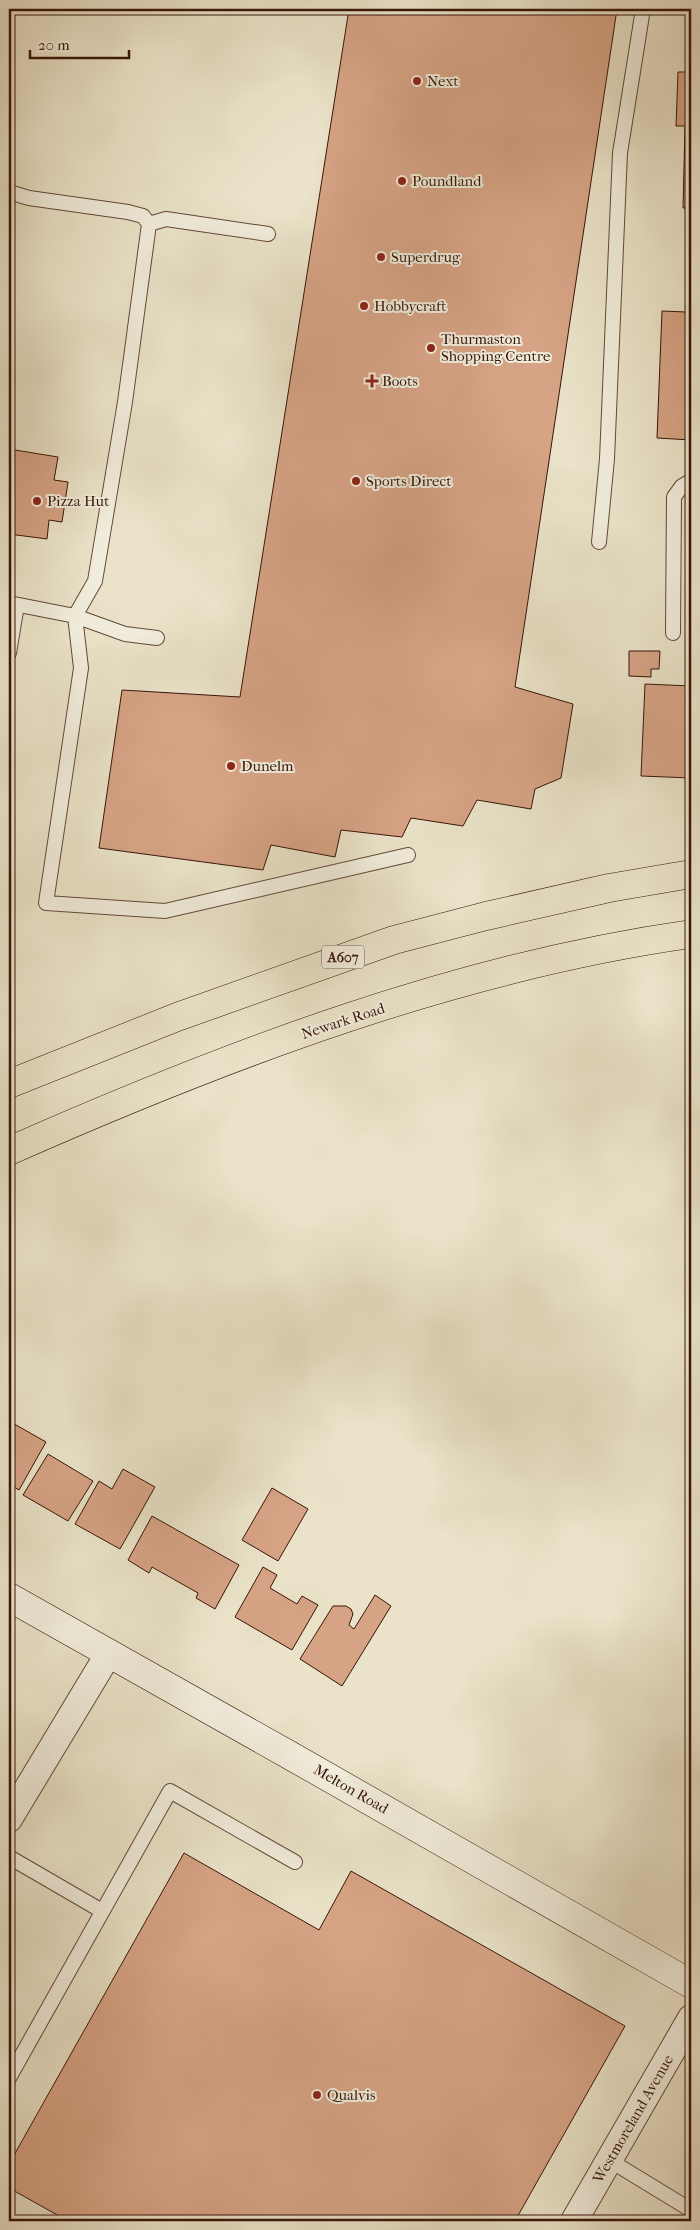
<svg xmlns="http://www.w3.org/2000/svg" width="700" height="2230" font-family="'IM FELL French Canon',serif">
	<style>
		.building { fill: #d6a385; stroke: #381508 }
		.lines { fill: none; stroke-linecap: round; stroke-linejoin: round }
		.lane-casing { stroke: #644838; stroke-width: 16 }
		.street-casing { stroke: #644838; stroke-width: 28 }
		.secondary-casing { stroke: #381508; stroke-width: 29 }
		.highway-casing { stroke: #381508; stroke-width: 29 }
		.lane { stroke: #f1eddc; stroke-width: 14 }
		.street { stroke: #f1eddc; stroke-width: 26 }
		.secondary { stroke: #f1eddc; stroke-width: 28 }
		.highway { stroke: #eae3c9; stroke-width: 28 }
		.poi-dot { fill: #8f2418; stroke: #f1eddc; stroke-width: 2 }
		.labels { text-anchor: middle; stroke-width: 4; stroke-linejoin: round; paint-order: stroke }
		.shield { fill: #f1eddc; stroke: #705648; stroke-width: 1 }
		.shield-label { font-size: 14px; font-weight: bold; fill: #381508 }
		.poi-label { font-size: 15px; fill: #381508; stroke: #f1eddc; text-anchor: start }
		.street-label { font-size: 15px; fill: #381508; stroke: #f1eddc }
	</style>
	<rect width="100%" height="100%" fill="#eae3c9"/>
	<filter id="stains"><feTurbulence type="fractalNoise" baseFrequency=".004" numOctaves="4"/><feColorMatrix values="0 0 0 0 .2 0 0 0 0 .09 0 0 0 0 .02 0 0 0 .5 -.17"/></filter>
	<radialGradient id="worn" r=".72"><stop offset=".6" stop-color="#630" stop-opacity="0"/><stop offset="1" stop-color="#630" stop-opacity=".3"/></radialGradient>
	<path class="building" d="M349,9H617L515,687L573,704L561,778L535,789L531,809L477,800L463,826L411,818L402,837L341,830L335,857L271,845L263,870L99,848L122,690L240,697Z
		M678,72H691V250H689L690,208H683L685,126H676Z
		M686,295H691V440L657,438L662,311L686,312Z
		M9,449L58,457L54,480L68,482L62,522L49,520L47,539L9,534Z
		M629,651H660L659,669H651V677L629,676Z
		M645,684L691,686V778L641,776Z
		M9,1421L46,1442L19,1490L9,1484Z
		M48,1454L93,1481L68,1521L23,1495Z
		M123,1469L155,1487L120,1549L75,1524L99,1481L112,1489Z
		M272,1488L308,1509L278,1561L242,1540Z
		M152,1516L239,1565L215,1609L196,1598L198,1593L152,1567L149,1573L128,1560Z
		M263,1567L277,1575L270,1588L297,1604L302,1596L318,1605L292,1650L235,1617Z
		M375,1595L391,1606L342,1686L300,1659L333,1606H346L351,1609L353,1614L349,1625L354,1629Z
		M184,1853L319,1930L351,1871L625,2026L515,2221H68L9,2188V2164Z"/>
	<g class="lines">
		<defs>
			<path id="lane" d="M9,192L29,198L128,212L143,216L149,224L166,219L268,234
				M149,224L125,402L95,581L75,616L125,634L157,638
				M599,542L607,459L620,153L643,9
				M9,603L75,616L81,668L46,903L165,911L408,855
				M673,633L674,497L682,486L691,481
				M9,653L17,605
				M9,1857L102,1911
				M9,2078L170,1791L295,1862
				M609,2160L691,2210"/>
			<path id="street" d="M9,1819L109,1653
				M574,2221L691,2018"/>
			<path id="secondary" d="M9,1597L291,1756L691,1984"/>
			<path id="highway" d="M9,1084L177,1017L394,940L486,916L609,888L691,874
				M9,1151C224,1056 457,967 691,934"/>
		</defs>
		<use href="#lane" class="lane-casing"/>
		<use href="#street" class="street-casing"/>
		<use href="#secondary" class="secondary-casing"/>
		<use href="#highway" class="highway-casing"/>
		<use href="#lane" class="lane"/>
		<use href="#street" class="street"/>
		<use href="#secondary" class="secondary"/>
		<use href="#highway" class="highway"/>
	</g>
	<g class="poi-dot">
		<circle cx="417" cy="81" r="5"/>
		<circle cx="402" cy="181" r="5"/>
		<circle cx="381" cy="257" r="5"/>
		<circle cx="364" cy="306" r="5"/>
		<circle cx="431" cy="348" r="5"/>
		<path d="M369.5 373.5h5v5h5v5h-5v5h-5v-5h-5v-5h5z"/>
		<circle cx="356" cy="481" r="5"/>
		<circle cx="37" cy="501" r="5"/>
		<circle cx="231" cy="766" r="5"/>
		<circle cx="317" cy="2095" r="5"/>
	</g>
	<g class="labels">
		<rect class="shield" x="322" y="945.5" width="42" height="23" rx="4"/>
		<g class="shield-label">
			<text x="343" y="962">A607</text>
		</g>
		<g class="poi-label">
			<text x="427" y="86">Next</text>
			<text x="412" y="186">Poundland</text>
			<text x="391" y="262">Superdrug</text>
			<text x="374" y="311">Hobbycraft</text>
			<text x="441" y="344">Thurmaston<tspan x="441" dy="17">Shopping Centre</tspan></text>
			<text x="382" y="386">Boots</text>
			<text x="366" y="486">Sports Direct</text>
			<text x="47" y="506">Pizza Hut</text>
			<text x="241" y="771">Dunelm</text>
			<text x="327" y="2100">Qualvis</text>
		</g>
		<g class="street-label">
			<text transform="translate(343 1021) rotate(-18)" y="5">Newark Road</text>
			<text transform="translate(351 1789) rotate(30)" y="5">Melton Road</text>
			<text transform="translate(633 2119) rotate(-60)" y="5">Westmoreland Avenue</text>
		</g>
	</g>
	<rect width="700" height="2230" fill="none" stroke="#eae3c9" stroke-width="30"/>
	<rect x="10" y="10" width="680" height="2210" fill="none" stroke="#381508" stroke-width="2.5"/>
	<rect x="15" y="15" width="670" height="2200" fill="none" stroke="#381508"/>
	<path d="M30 50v8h99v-8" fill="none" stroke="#381508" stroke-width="2.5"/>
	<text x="38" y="50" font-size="15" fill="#381508" stroke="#f1eddc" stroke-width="4" paint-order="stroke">20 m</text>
	<rect width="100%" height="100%" filter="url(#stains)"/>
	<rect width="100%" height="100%" fill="url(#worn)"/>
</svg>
